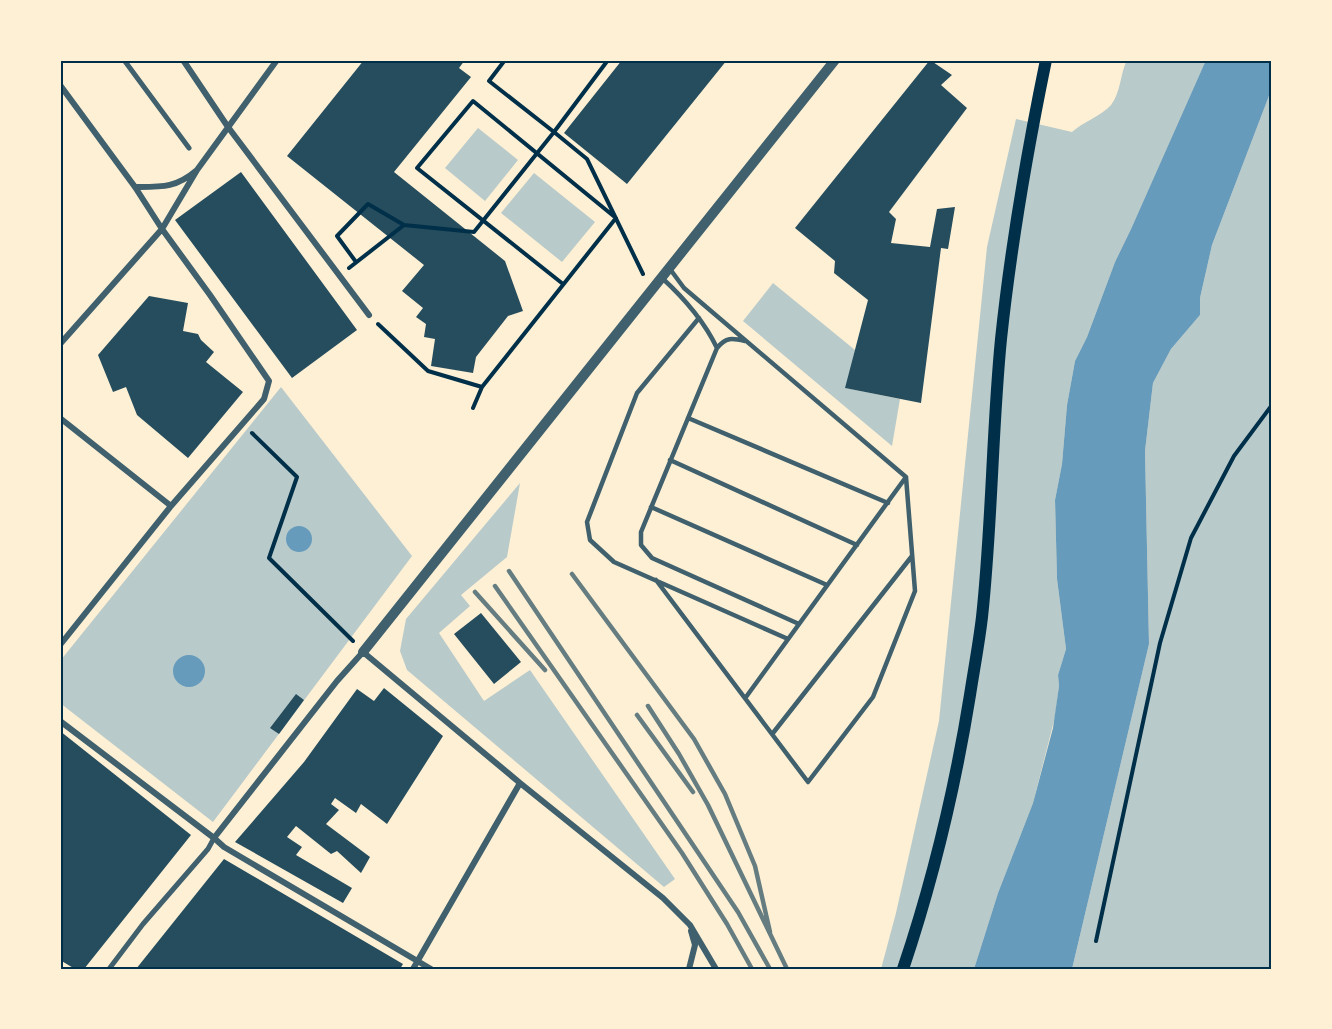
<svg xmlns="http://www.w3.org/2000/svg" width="1332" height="1029" font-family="'Roboto Condensed',sans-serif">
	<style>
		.green { fill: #b9caca }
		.water { fill: #669bbc }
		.building { fill: #264d5e }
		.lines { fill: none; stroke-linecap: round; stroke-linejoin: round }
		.path { stroke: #003049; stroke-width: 4 }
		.service { stroke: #3f606c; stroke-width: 4.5 }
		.pedestrian { stroke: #3f606c; stroke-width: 5 }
		.minor { stroke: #3f606c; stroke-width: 6 }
		.tertiary { stroke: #3f606c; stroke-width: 10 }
		.secondary { stroke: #003049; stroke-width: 12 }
		.rail { stroke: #657d81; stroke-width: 4.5 }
		.neatline { fill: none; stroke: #003049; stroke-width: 2 }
	</style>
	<rect width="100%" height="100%" fill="#fdf0d5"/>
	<path class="green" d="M1127,60H1206L1131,229L1115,262L1087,337L1075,361L1067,405L1062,464L1055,500L1057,579L1066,649L1058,675L1059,686L1055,717L1033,803L998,893L974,969H881L896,913L939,721L987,247L1016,119L1072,132C1083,122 1101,116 1111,105C1121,92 1120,74 1127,60Z
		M1272,88V969H1072L1149,644L1145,451L1153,383L1171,349L1200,315V298L1212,245Z
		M478,128L518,160L485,201L445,168Z
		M534,173L595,222L562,262L501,213Z
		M773,283L855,350L846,388L900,399L892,446L743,321Z
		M281,387L412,556L213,822L60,703V661Z
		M520,483L507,557L461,595L470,606L439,633L484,701L530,670L675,879L664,887L407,670L400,651L406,619Z"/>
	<path class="water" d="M1206,60H1272V88L1212,245L1200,298V315L1171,349L1153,383L1145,451L1149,644L1072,969H974L998,893L1033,803L1053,728L1059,686L1058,675L1066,649L1057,579L1055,500L1062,464L1067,405L1075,361L1087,337L1115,262L1131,229Z
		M286 539a13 13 0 1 1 26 0a13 13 0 1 1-26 0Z
		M173 671a16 16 0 1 1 32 0a16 16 0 1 1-32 0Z"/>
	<path class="building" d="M364,60H465L459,68L471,77L394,172L505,261L523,311L508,316L476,357L473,373L431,366L435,339L424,337L426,324L416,317L423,308L402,291L424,265L287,156Z
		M622,60H727L627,184L564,133Z
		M930,60L952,75L941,85L967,108L889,212L896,219L891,243L930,247L937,209L955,207L948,249L941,248L921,403L845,388L868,300L834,273L835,261L795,228Z
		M241,172L357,330L292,378L175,220Z
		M149,296L188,303L183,331L198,334L201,340L214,352L206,362L243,392L188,458L137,415L126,387L113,392L98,355Z
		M481,613L521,662L494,684L454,634Z
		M384,688L443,736L387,824L361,804L356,813L335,798L331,804L339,810L326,824L370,857L361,873L337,851L331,854L296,826L287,837L302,847L296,855L352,888L343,903L235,842L304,762L357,689L374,701Z
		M296,694L304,700L279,734L270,728Z
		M60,731L191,835L84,969H75L60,960Z
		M224,859L403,964L400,969H136Z"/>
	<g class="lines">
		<path class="path" d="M505,60L489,81L554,132L608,60
			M356,262L337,236L368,204L404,225
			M349,268L404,225L474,232L554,132L587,159L643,274
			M378,324L428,371L482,387
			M473,408L482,387L616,218L473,101L417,168L563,284
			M252,433L297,477L269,558L353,641
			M1096,941L1160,643L1191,538L1234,456L1272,405"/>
		<path class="service" d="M662,278C684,298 704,321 717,348L641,532V545L652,558L799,624
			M699,318L637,393L587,522L590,540L614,562L788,639
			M717,348C726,337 732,338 745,341
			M688,418L888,503
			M670,460L857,545
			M651,507L827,585
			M656,580L808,782L873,697L915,591L906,477L684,288L670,269
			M746,697L906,477
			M773,733L912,556"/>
		<path class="pedestrian" d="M124,60L189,148
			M109,969L143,924L208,849L214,838"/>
		<path class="minor" d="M183,60L228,127L369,315
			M60,85L135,187L162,229L210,295L269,381L264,399L171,506L60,645
			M135,187C162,187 176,188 197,170L277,60
			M60,344L162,229L197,170
			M60,418L171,506
			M60,721L214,838L224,847L431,969
			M214,838L337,681L363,652L520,783L663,898L690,925L716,969
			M413,969L520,783
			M689,969L695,945L691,931"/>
		<path class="tertiary" d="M363,652L835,60"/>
		<path class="secondary" d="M903,969C933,880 955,788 970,695C974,669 979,643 982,617C992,525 992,431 1001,339C1011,245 1027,152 1046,60"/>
		<path class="rail" d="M509,571L738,912L770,969
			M572,574L694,739L725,794L755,866L770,932
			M495,586L682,853L727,924L752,969
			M475,592L545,670
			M648,706L679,754L708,805L787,969
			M637,715L693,792"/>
	</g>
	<rect width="1332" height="1029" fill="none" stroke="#fdf0d5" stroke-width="123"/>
	<rect x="62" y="62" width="1208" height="906" class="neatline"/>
</svg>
